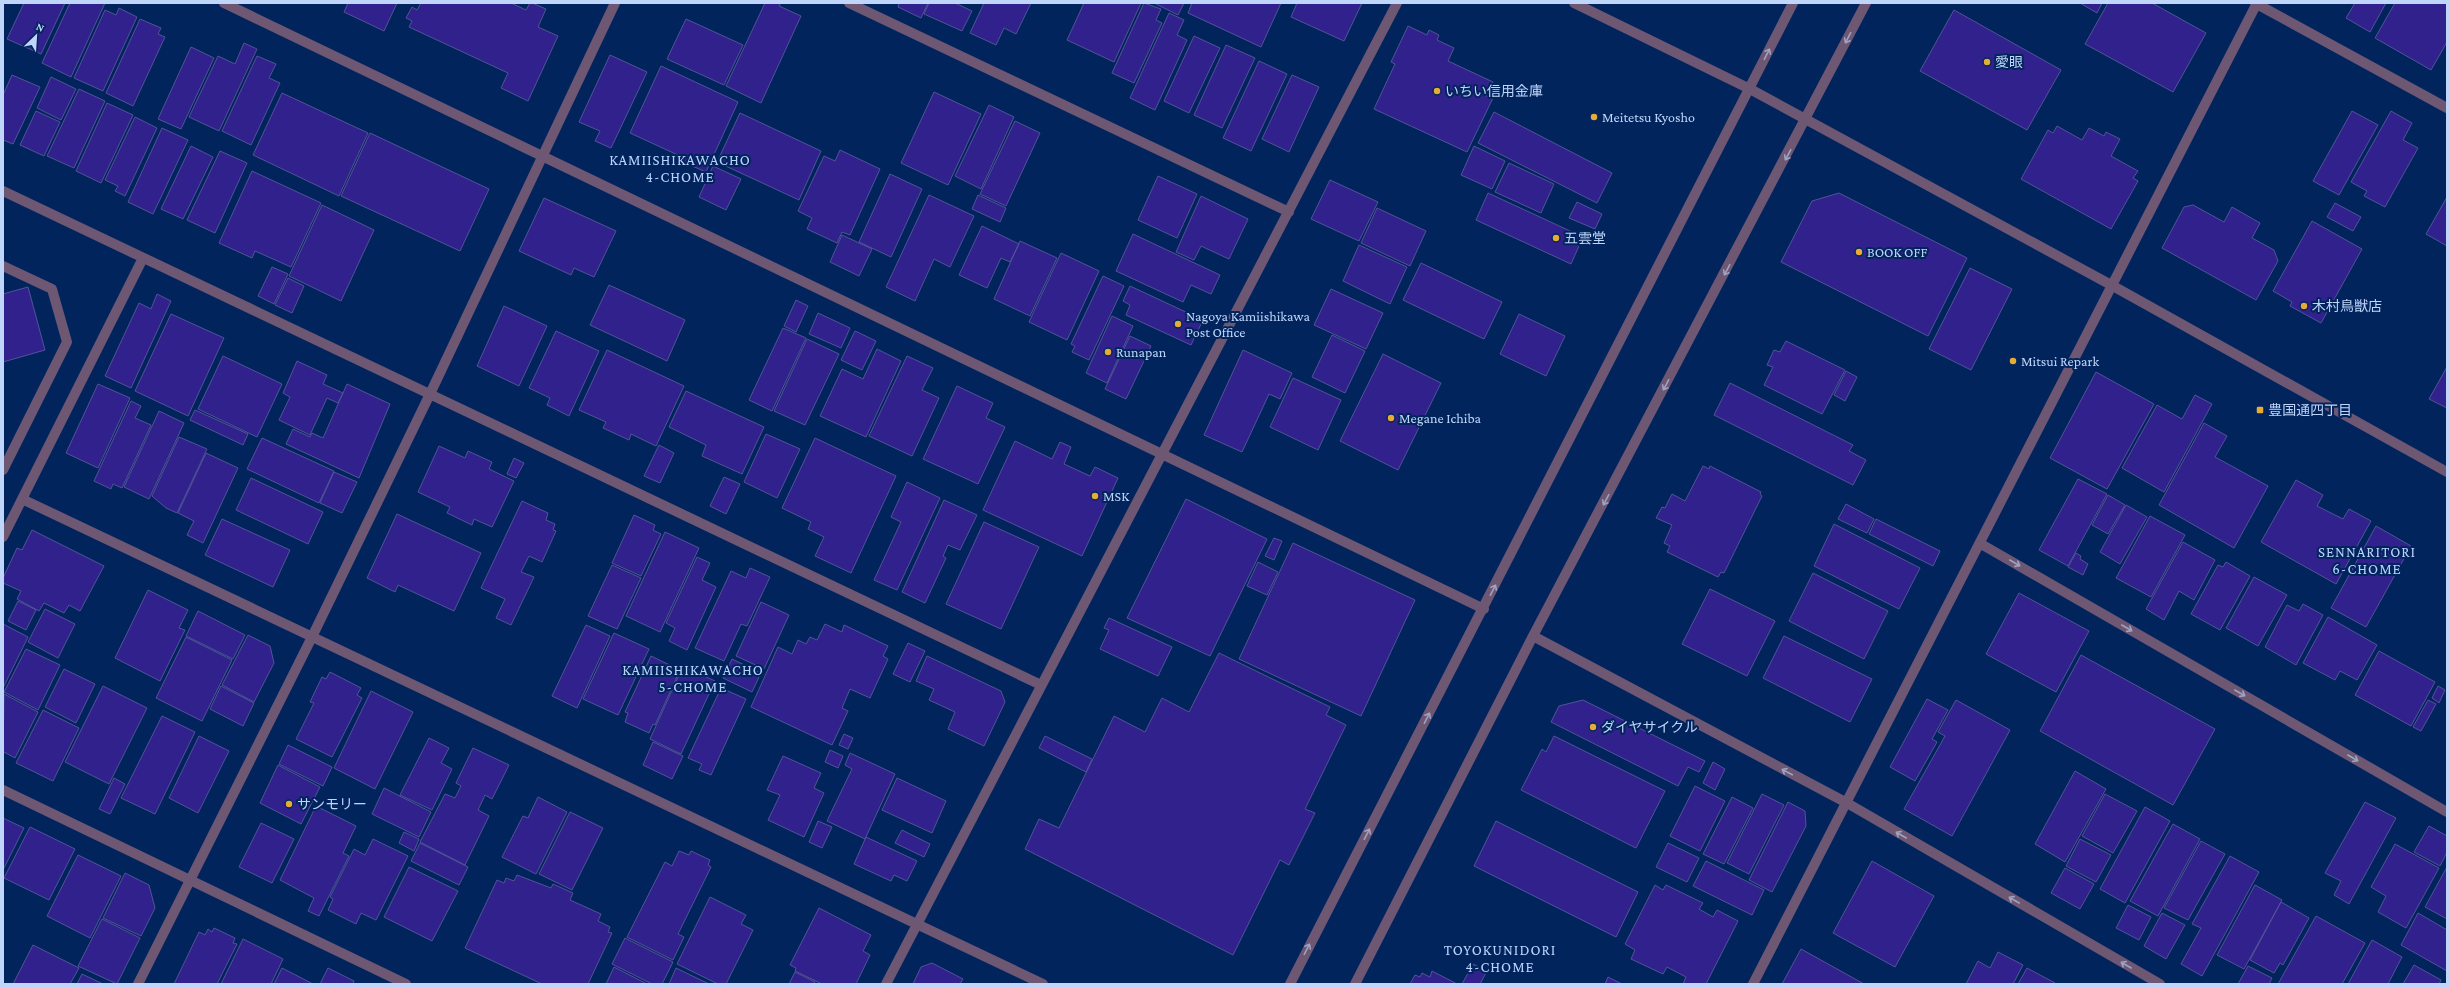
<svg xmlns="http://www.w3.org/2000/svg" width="2450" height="987" font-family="'Crimson Pro','Noto Sans JP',serif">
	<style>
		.building { fill: #31218c; stroke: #515397 }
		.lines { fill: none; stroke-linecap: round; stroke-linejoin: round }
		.minor { stroke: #6d5772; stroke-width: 10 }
		.oneway { stroke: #9ea3c3 }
		.poi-dot { fill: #e7ac36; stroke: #02245d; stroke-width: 1.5 }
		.labels { text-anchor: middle; stroke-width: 4; stroke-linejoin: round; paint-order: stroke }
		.poi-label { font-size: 14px; fill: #bfd5f9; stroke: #02245d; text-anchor: start }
		.neighbourhood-label { font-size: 15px; letter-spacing: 1px; fill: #b9d3fe; stroke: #02245d }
	</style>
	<rect width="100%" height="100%" fill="#02245d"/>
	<path class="building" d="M24,3H65L41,54L7,39Z
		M70,3H105L71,77L42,63Z
		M348,3H397L384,31L344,12Z
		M421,3H511L526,10L530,3H532L546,9L538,27L558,36L528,101L501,88L508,73L409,27L412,21L406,18L412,7L417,10Z
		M765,3H781L779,6L801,16L761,103L726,86Z
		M899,3H928L921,18L898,7Z
		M929,3H955L972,11L962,31L924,14Z
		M984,3H1031L1016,34L1004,28L996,45L970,33Z
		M1084,3H1141L1114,62L1067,40Z
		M1144,3L1161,9L1156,20L1162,23L1134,83L1112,73Z
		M1154,3H1184L1178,15Z
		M1192,3H1281L1261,47L1188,13Z
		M1297,3H1362L1344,41L1291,17Z
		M2080,3H2102L2097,13Z
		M2108,3H2152L2206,33L2173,92L2085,44Z
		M2355,3H2386L2370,32L2346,18Z
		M2395,3H2447V42L2431,70L2375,38Z
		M119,8L137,17L103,91L74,78L105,10L116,15Z
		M1954,10L2061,70L2027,130L1920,71Z
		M1169,13L1184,20L1177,35L1187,40L1155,110L1130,98Z
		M140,19L161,28L158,34L165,37L133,106L106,93Z
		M686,19L743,45L724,85L667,59Z
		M1408,26L1427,35L1429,30L1439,35L1437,40L1454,48L1448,61L1493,82L1486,96L1493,98L1467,152L1374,109L1395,64L1391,62Z
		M1194,36L1220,48L1189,113L1164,101Z
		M244,43L257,49L219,131L189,117L218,56L235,64Z
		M1226,45L1255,58L1222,128L1194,115Z
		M191,47L214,58L181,129L158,119Z
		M610,55L647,72L611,148L595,141L600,131L579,122Z
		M257,56L276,64L269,78L280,83L251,145L222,131Z
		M1259,61L1287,74L1251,151L1223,138Z
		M661,66L738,102L706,172L678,160L680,156L630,133Z
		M12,75L40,87L13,144L3,140V95Z
		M1292,75L1319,87L1289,152L1262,139Z
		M51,77L76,89L61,120L37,108Z
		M79,89L105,101L74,168L47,156Z
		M934,92L981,114L948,185L901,163Z
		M282,93L368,133L339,196L253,155Z
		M107,103L133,115L101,183L76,171Z
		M989,105L1014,117L981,189L955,176Z
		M36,111L60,122L44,156L20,145Z
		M2352,111L2378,125L2339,195L2313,181Z
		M2391,111L2412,123L2403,140L2418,148L2385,207L2364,196L2367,191L2351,182Z
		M1494,112L1612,173L1597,203L1478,143Z
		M740,113L821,151L799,200L717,162Z
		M135,117L157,128L125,196L115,191L118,186L105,180Z
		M1015,121L1040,133L1006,206L980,194Z
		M2057,126L2082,140L2089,128L2104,136L2106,132L2120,139L2111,156L2138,171L2133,178L2138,181L2111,229L2021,179L2048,130L2053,133Z
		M162,128L188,140L153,214L128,202Z
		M370,133L489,189L460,251L341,196Z
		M191,146L213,157L183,219L161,209Z
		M1474,146L1505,161L1492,189L1461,175Z
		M840,150L880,169L850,235L842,232L837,243L807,229L812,218L798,211L824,156L835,161Z
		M220,151L247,163L215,233L187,220Z
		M1509,163L1554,184L1541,213L1495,192Z
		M713,166L741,179L726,210L699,197Z
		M252,171L321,203L291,267L255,251L252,258L219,243Z
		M890,174L922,189L891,257L859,242Z
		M1158,176L1197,194L1177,238L1138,220Z
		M1330,180L1378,202L1359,241L1311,219Z
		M1488,193L1583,237L1571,264L1476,220Z
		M1839,193L1967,258L1928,336L1781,262L1812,201Z
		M929,195L974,216L950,267L934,259L915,301L886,287Z
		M978,195L1006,208L1000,222L972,209Z
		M1201,196L1248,219L1229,259L1201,246L1194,260L1176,252Z
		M2447,197V246L2426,234Z
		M544,198L616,231L594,277L574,268L571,275L519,251Z
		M1577,202L1602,214L1595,229L1569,218Z
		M2335,203L2361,217L2353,231L2327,217Z
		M322,205L374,230L341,301L289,276Z
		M2193,205L2224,222L2232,207L2260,223L2252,238L2274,250L2278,261L2256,300L2162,248L2184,207Z
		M1377,208L1426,231L1410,266L1361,243Z
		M2312,221L2362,249L2321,323L2290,306L2292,302L2273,291Z
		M982,226L1019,244L1010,262L1001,258L987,288L959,275Z
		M1133,234L1220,275L1211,294L1191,285L1183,302L1116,271Z
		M842,235L872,249L859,276L830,262Z
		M1020,241L1057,258L1030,316L994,299Z
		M1359,245L1407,267L1390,304L1343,281Z
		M1061,253L1099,271L1067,340L1029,322Z
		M1421,263L1502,302L1484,339L1403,300Z
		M272,267L288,274L274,304L258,296Z
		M1970,268L2012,289L1971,370L1929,349Z
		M1103,276L1124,286L1089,360L1072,352L1075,346L1071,344Z
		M288,278L304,286L292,313L275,305Z
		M609,285L685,320L667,361L590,325Z
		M1130,286L1203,320L1191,345L1126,315L1130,305L1123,301Z
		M28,287L45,350L3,362V294Z
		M1331,289L1383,313L1366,349L1314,325Z
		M157,294L171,301L131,388L105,376L139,303L151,309Z
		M796,300L808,306L796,332L784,326Z
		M504,306L547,326L519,386L477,366Z
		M818,313L850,328L841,348L809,334Z
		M171,314L224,338L188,416L135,391Z
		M1519,314L1565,336L1546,376L1500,354Z
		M1112,316L1133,326L1107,383L1086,373Z
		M783,328L806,338L772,411L749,400Z
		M556,331L599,351L569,416L547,405L550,398L529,388Z
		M855,331L876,341L862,370L841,360Z
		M1332,335L1365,351L1345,393L1312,377Z
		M1130,336L1151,346L1126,399L1105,389Z
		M807,339L839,354L805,425L774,411Z
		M1786,341L1845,370L1822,414L1764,385L1773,367L1767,365L1774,350L1780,352Z
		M877,349L901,361L866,437L820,416L842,369L863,379Z
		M607,350L684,386L656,446L631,434L629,440L603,428L606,422L579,410Z
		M1243,350L1292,373L1280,399L1269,394L1242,452L1204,435Z
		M1383,354L1441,383L1398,470L1340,441Z
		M223,356L282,384L257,437L198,409Z
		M907,356L933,368L922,390L939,398L912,456L869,436Z
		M297,361L327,375L323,384L343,393L338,403L327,398L310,435L279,420L290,397L283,393Z
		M2447,367V408L2429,399Z
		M1846,371L1857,377L1845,401L1834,395Z
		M2096,372L2154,404L2107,489L2050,458Z
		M1293,378L1341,400L1318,450L1270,427Z
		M1730,383L1853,445L1849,451L1866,460L1853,485L1714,415Z
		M98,384L130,398L98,468L66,453Z
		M347,384L390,404L359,478L286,444L293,429L310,437L312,433L323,438Z
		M957,386L993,403L986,418L1005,427L978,484L923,459Z
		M686,391L764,427L742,474L702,456L706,445L669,427Z
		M2195,395L2212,404L2164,492L2122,468L2157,405L2182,419Z
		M131,401L141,406L135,418L151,425L122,488L113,484L111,489L94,481Z
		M195,410L248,434L243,445L190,420Z
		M159,411L184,423L149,499L124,487Z
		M2204,423L2227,436L2215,457L2268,486L2234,548L2159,505Z
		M766,434L800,449L777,498L744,482Z
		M179,437L207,449L177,513L166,508L152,496Z
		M262,438L334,471L319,503L247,469Z
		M815,438L896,476L851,573L815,556L824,537L808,529L811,522L782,508Z
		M1015,441L1052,459L1060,442L1071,447L1064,464L1090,476L1095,467L1118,478L1082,556L983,510Z
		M659,445L674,453L660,483L644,476Z
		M439,446L465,458L468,451L492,462L489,469L514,481L492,527L474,519L472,525L447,513L450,507L418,492Z
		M206,453L238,468L203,543L187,535L194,521L178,513Z
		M514,458L524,463L516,478L507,474Z
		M1703,466L1709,469L1710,466L1761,492L1760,494L1762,496L1724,573L1721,572L1718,577L1667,552L1670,546L1664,543L1672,525L1656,518L1662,507L1665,508L1672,494L1685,501Z
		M334,472L357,482L342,513L320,503Z
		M724,477L740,484L726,514L710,506Z
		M251,478L323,512L308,544L236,510Z
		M2078,479L2107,494L2068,566L2039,550Z
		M2296,480L2323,495L2317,506L2343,519L2349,509L2371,521L2336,584L2261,542Z
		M907,482L940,498L897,590L874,580L901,522L891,517Z
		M2108,495L2125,505L2108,534L2092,525Z
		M1186,499L1267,539L1210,656L1127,618Z
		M944,500L977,515L960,550L948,545L943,556L946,558L925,603L902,592Z
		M522,501L548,513L546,520L555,524L553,530L556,531L542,562L529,556L521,572L534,577L511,625L496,618L505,599L481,588Z
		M1846,504L1874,519L1867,533L1838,519Z
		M2126,505L2147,517L2120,564L2100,552Z
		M397,514L481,553L454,611L398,585L395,592L367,578Z
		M634,515L655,525L653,530L661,534L641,576L612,563Z
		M2150,516L2185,535L2151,597L2116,578Z
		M222,519L290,550L273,587L205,555Z
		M1876,519L1940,551L1933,566L1869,534Z
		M984,522L1039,547L1001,629L946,604Z
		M1834,524L1920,568L1899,609L1814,566Z
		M2376,526L2411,546L2366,627L2331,608Z
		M32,530L104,566L80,611L69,605L64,613L44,603L39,611L17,599L21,591L3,583V578L17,548L22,550Z
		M665,532L699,548L660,632L626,616Z
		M1274,538L1282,541L1274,560L1265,556Z
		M2183,542L2215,560L2194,600L2179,591L2164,620L2146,609Z
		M1293,543L1415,600L1361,716L1239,659Z
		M2076,553L2081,556L2080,559L2088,564L2083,575L2068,567Z
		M697,557L710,563L702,580L716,587L687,650L669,641L675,628L666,623Z
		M1258,562L1278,572L1267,595L1247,586Z
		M2226,562L2250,576L2220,630L2191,614L2218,565L2223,567Z
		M612,565L641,578L617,629L588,616Z
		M750,568L770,577L747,626L741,624L724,661L695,648L731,571L746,578Z
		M1813,573L1888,611L1864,659L1789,621Z
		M2254,577L2287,595L2258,646L2226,628Z
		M1710,589L1775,621L1747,676L1682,644Z
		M148,590L188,610L179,628L185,630L160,681L115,658Z
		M2019,593L2089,631L2056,692L1986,654Z
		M18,601L36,610L26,630L8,621Z
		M761,602L789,615L764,669L736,656Z
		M2303,604L2323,615L2296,665L2265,647L2287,605L2299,611Z
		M45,609L75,624L58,658L28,642Z
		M198,611L245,635L233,659L186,636Z
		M2328,617L2377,645L2357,680L2340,671L2335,680L2303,663Z
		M1109,618L1172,647L1158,676L1100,649L1109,630L1104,628Z
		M3,624L28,637L3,688Z
		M825,624L842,632L844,625L888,646L883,656L888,659L870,698L850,689L842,708L848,711L832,745L751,707L778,647L792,654L798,640L806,644L810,637L817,640Z
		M586,625L610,636L577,708L552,696Z
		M614,633L649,649L618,715L583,699Z
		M248,635L270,646L274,663L254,702L222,685Z
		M1784,636L1872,679L1850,722L1763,678Z
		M186,637L232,660L202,721L156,698Z
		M908,643L925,651L910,682L893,674Z
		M26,649L60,665L38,710L4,692Z
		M2379,651L2435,682L2411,726L2355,695Z
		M1219,653L1330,707L1326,715L1346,725L1305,809L1315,813L1289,865L1280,860L1233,955L1025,849L1039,819L1059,828L1114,716L1145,732L1162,698L1189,712Z
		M2081,655L2215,729L2173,805L2040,731Z
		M651,656L680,670L655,725L653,724L649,733L625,722L628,713L625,712Z
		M927,656L1001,691L1005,702L984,746L948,729L955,712L929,700L934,689L916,681Z
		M732,659L761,673L752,692L723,678Z
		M683,666L715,681L681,754L650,739Z
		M64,669L95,684L76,723L45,707Z
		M330,672L361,688L357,695L362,698L332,757L296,739L314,703L310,702L322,677L326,679Z
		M103,686L147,708L109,784L65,762Z
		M221,686L254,703L243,726L210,709Z
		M2438,686L2445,690L2439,703L2432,698Z
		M721,688L746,699L711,775L699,770L702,764L688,758Z
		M371,691L413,712L375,789L334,768Z
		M4,694L38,712L15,758L4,752L3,754Z
		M1927,699L1948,710L1932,739L1937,742L1915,781L1890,767Z
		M1583,700L1705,761L1699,772L1688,767L1678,786L1551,722L1559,706Z
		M1956,700L2010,730L1952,836L1904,809L1945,736L1938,732Z
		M2428,700L2436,704L2421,731L2413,727Z
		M43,710L79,728L53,781L16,763Z
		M162,716L195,732L155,814L121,798Z
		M844,734L853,738L848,749L839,745Z
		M199,736L229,751L198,813L169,798Z
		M1045,736L1092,759L1086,772L1039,748Z
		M1554,736L1665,791L1636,848L1521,790L1542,749L1546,752Z
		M429,738L449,748L441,763L452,769L432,810L400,795Z
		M653,742L683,756L672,779L643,765Z
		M288,745L332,767L323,786L279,764Z
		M473,748L509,765L492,799L485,795L478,810L489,816L465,865L420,842L445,794L455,798L461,786L456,783Z
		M830,750L843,756L838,768L825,762Z
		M850,753L895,774L865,839L827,821L852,769L845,765Z
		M783,756L821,773L814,788L824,793L804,837L768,820L780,795L767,790Z
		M1713,762L1725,769L1715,790L1703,783Z
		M278,765L320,787L301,824L260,803Z
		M2075,771L2106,789L2065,862L2035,844Z
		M114,778L125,784L110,814L99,809Z
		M897,778L946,801L932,833L882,810Z
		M1695,786L1725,801L1700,851L1670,836Z
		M384,788L431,812L419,837L372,814Z
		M1762,794L1784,805L1749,874L1727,863Z
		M2105,794L2137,811L2113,853L2082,836Z
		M538,797L567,812L536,874L502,857L523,816L528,818Z
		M1732,797L1753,808L1724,864L1703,854Z
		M1788,802L1805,811L1806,826L1772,892L1749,880Z
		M2365,802L2396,818L2349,904L2334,895L2341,881L2325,873Z
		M316,806L356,826L343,853L349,856L319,916L308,911L314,898L280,880Z
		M2145,807L2170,821L2125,903L2100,889Z
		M570,812L603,828L572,890L539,874Z
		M3,818L24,828L3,870Z
		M818,821L832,827L822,848L809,842Z
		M1496,821L1638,892L1616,937L1474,866Z
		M261,823L294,839L272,883L239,867Z
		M2173,824L2200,839L2158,916L2130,901Z
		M2429,826L2447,836V852L2440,866L2414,852Z
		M30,827L75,849L49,900L4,878Z
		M902,830L930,844L924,857L895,843Z
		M404,832L419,839L414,851L399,843Z
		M866,837L917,861L907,881L894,875L891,881L854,864Z
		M373,839L408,856L376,920L361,913L356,924L328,910L333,899L330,897L354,849L365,855Z
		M2080,839L2111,855L2096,882L2066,866Z
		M2201,841L2225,854L2188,920L2164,908Z
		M420,843L468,867L459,885L411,861Z
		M1668,843L1699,858L1687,882L1656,867Z
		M2395,844L2439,868L2406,928L2378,912L2386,896L2371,887Z
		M679,851L689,855L691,851L710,860L708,865L711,867L678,934L684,937L673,960L627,937L665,862L672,866Z
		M78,855L121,876L90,938L47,916Z
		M2230,856L2259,872L2202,976L2181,964L2201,928L2192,924Z
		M1706,861L1764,890L1752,915L1693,886Z
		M1872,861L1934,896L1895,967L1833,933Z
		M409,867L458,891L432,941L384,917Z
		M2447,867V919L2425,907Z
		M2065,868L2094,884L2080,909L2051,893Z
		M125,873L149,885L155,908L141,936L103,918Z
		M517,875L551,888L553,884L573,893L570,900L601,914L598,921L610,927L608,932L612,933L588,984H542L465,948L497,880L504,883L506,878L514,881Z
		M1655,885L1663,890L1666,885L1703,903L1699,909L1713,917L1717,910L1738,921L1706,984H1683L1686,977L1667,967L1663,974L1631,959L1635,950L1625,944Z
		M2255,885L2282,900L2244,969L2217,955Z
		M710,897L746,915L741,924L753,930L726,984H718L677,964Z
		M2281,902L2309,918L2283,965L2280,963L2274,973L2250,960Z
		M2128,905L2151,917L2139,940L2116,928Z
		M819,908L871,935L863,951L870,955L856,984H822L795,971L796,968L790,965Z
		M2162,913L2185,925L2166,959L2144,946Z
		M2418,913L2447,930V971L2401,945Z
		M2316,916L2365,943L2342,984H2278Z
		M102,919L140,938L117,984L78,966Z
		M214,928L235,938L233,943L237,944L217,984H174L199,932L205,935L208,929L212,932Z
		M625,938L673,962L662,984H652L612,964Z
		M243,939L283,959L271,984H221Z
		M2372,940L2402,957L2388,984H2348Z
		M33,945L79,968L70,984H13Z
		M1801,949L1864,984H1782Z
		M1998,952L2023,965L2013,984H1966L1978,961L1990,968Z
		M932,963L963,979L960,984H913L921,967Z
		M1473,964L1487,971L1480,984H1462Z
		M2414,965L2441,980L2439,984H2403Z
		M2248,966L2272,978L2269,984H2238Z
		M614,967L647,984H606Z
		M282,968L313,984H274Z
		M328,968L354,981L353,984H320Z
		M676,968L709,984H669Z
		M2027,968L2055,983L2054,984H2018Z
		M1432,971L1457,984H1410L1415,975L1420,977L1422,973L1430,977Z
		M795,972L815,982L814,984H789Z
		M82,974L103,984H77Z
		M1608,977L1622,984H1605Z"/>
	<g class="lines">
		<path class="minor" d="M224,3L1484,609
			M849,3L1289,212
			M1574,3L1750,89L2113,286L2447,472
			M2255,3L2447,108
			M3,191L1041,685
			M3,266L52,289L67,342L3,470
			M22,499L1043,984
			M3,537L143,258
			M1981,544L2447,812
			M1533,636L1847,803L2160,984
			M3,790L406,984
			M138,984L312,637L430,394L615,3
			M886,984L1397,3
			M1290,984L1793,3
			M1355,984L1533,636L1866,3
			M1753,984L2257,3"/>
	</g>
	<defs><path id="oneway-shaft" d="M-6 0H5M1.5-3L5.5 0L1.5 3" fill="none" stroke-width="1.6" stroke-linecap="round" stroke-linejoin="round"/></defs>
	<g class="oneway">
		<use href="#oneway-shaft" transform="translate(1848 38) rotate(117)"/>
		<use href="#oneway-shaft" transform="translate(1767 54) rotate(-63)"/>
		<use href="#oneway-shaft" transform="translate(1788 155) rotate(118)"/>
		<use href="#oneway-shaft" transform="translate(1727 270) rotate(118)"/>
		<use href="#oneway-shaft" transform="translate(1666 385) rotate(118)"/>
		<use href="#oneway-shaft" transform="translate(1606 500) rotate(118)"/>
		<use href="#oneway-shaft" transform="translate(2015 563) rotate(30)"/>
		<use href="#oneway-shaft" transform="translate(1493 590) rotate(-63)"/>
		<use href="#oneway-shaft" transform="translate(2127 628) rotate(30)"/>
		<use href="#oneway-shaft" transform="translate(2240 693) rotate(30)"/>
		<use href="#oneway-shaft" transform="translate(1427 718) rotate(-63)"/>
		<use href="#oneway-shaft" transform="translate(2353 758) rotate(30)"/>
		<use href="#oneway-shaft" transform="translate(1787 772) rotate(-152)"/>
		<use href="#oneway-shaft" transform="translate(1367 834) rotate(-63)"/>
		<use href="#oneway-shaft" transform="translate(1901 835) rotate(-150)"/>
		<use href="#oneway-shaft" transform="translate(2014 900) rotate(-150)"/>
		<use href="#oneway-shaft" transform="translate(1307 949) rotate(-63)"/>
		<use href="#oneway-shaft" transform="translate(2126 965) rotate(-150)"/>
	</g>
	<g class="poi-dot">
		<circle cx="1987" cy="62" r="4"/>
		<circle cx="1437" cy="91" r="4"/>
		<circle cx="1594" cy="117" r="4"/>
		<circle cx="1556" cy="238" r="4"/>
		<circle cx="1859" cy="252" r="4"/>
		<circle cx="2304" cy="306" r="4"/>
		<circle cx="1178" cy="324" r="4"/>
		<circle cx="1108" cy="352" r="4"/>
		<circle cx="2013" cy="361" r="4"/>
		<rect x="2256" y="406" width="8" height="8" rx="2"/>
		<circle cx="1391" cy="418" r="4"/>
		<circle cx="1095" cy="496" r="4"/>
		<circle cx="1593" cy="727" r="4"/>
		<circle cx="289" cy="804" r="4"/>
	</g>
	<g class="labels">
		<g class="poi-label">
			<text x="1995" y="67">愛眼</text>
			<text x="1445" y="96">いちい信用金庫</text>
			<text x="1602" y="122">Meitetsu Kyosho</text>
			<text x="1564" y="243">五雲堂</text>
			<text x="1867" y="257">BOOK OFF</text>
			<text x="2312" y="311">木村鳥獣店</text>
			<text x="1186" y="321">Nagoya Kamiishikawa<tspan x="1186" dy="16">Post Office</tspan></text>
			<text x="1116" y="357">Runapan</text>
			<text x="2021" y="366">Mitsui Repark</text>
			<text x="2268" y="415">豊国通四丁目</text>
			<text x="1399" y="423">Megane Ichiba</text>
			<text x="1103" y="501">MSK</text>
			<text x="1601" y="732">ダイヤサイクル</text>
			<text x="297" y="809">サンモリー</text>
		</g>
		<g class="neighbourhood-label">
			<text x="680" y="165">KAMIISHIKAWACHO<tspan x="680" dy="17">4-CHOME</tspan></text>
			<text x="2367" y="557">SENNARITORI<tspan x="2367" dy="17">6-CHOME</tspan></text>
			<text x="693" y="675">KAMIISHIKAWACHO<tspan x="693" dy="17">5-CHOME</tspan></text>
			<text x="1500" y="955">TOYOKUNIDORI<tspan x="1500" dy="17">4-CHOME</tspan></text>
		</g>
	</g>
	<rect width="2450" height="987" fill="none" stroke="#bfd5f9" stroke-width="8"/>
	<g transform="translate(36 36) rotate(25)" stroke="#02245d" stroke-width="3" paint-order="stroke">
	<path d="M0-3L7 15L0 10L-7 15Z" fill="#bfd5f9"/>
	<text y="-6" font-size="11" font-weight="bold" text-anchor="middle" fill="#bfd5f9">N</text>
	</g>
</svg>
